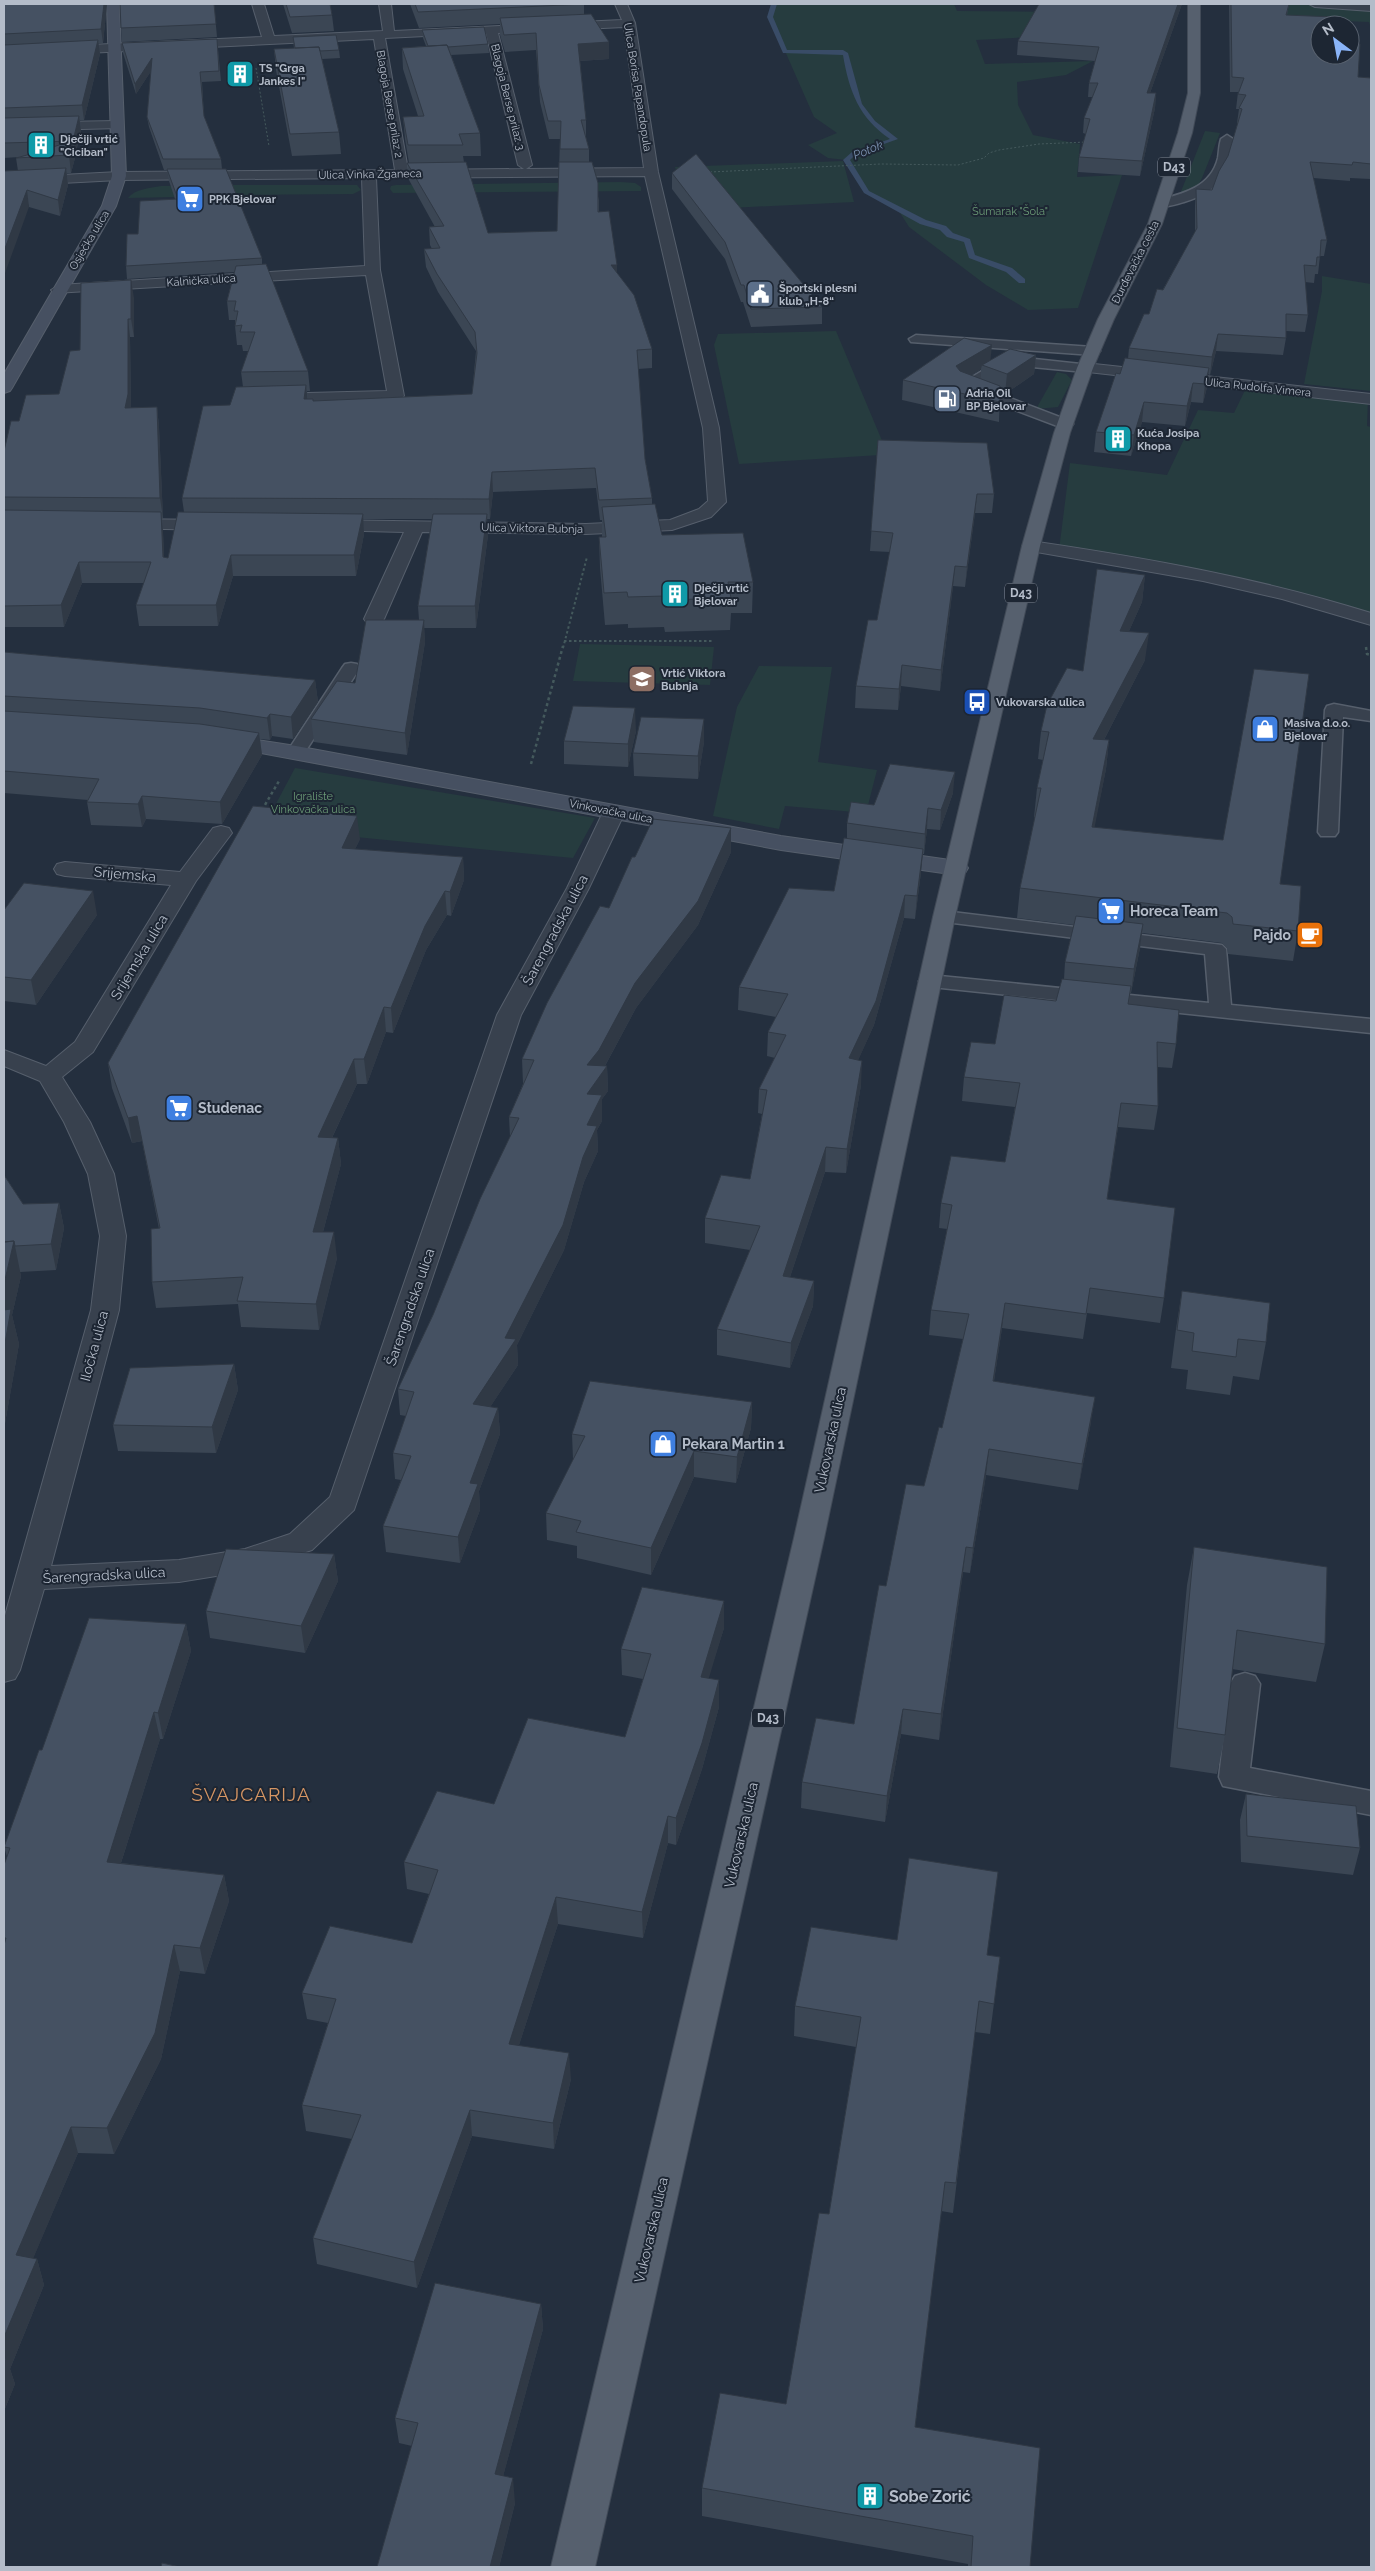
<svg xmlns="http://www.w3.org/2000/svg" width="1375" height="2571" font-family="Raleway,sans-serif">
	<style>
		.green { fill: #263c3f }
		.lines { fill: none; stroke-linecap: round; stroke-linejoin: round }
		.stream { fill: #394c67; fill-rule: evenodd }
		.lane-casing { stroke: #565f6c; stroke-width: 3 }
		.street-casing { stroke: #565f6c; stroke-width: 2 }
		.secondary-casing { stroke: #565f6c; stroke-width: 2 }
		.primary-casing { stroke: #414a57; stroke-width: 2 }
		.path-far2 { stroke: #44595c; stroke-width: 1; stroke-dasharray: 2 2; stroke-linecap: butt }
		.path-far1 { stroke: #44595c; stroke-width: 2; stroke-dasharray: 2.5 2.5; stroke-linecap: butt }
		.path { stroke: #44595c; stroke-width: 2.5; stroke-dasharray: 3 3; stroke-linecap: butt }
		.lane { fill: #38414e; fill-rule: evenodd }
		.street { fill: #38414e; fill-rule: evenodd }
		.secondary { fill: #465061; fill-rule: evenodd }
		.primary { fill: #56606e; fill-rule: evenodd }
		.wall { fill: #3b4654; fill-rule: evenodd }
		.shaded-wall { fill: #303945 }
		.building { fill: #455162; stroke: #303945 }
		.labels { text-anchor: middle; stroke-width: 4; stroke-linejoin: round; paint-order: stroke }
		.far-poi-label { font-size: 11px; font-weight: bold; fill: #b4bcc9; stroke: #1d2633; text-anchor: start }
		.far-street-label { font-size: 11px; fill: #b4bcc9; stroke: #1d2633 }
		.far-park-label { font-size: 11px; fill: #6b9a76; stroke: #1d2633 }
		.far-water-label { font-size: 12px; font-style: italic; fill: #7c92b1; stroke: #1d2633 }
		.shield { fill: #1d2633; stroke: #878f9c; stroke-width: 1 }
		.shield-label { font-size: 12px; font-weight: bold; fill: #b4bcc9 }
		.street-label { font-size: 14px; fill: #b4bcc9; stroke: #1d2633 }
		.poi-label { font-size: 14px; font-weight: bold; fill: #b4bcc9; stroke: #1d2633; text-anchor: start }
		.near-poi-label { font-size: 16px; font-weight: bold; fill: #b4bcc9; stroke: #1d2633; text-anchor: start }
		.near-quarter-label { font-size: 19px; letter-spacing: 1px; fill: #d59563; stroke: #1d2633 }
	</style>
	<rect width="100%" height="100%" fill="#242f3e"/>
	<path class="green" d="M774,4H954L957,11L1059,12L1067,35L976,40L985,64L1093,61L1066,75L1017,82L1018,105L1033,135L1080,144L1077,177L1122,175L1078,308L1028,310L986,285L909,227L897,208L866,192L854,169L846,160L828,158L808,145L837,133L814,117L770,17Z
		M1260,4H1371V28L1369,22L1263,18Z
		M1205,131L1220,133L1202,178L1195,191L1180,194Z
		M843,161L854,202L688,210L675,167Z
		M620,182L635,183L641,187V191L393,193L390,189L391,186L396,185Z
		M224,185H357L361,190L353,194L220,195Z
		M161,186H179L174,197L128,198C135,189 150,188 161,186Z
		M1322,276L1371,284V391L1304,384L1322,291Z
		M836,331L883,443L880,455L739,464L714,345L718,334Z
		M1057,372L1066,374L1072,380L1058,407L1036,409Z
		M1247,386L1368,398L1367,426L1371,427V619L1314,600L1059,550L1070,463L1167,475L1198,410L1234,413Z
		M580,644L714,647L710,685L573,681Z
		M759,666L832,667L818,762L877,770L866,813L785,806L779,829L713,816L737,707Z
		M295,768L595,818L573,858L263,828Z"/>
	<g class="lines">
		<path class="stream" d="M771,4H777L773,17L787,50H843L848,53L862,104L875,121L898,139L856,154L850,160L869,191L926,220L946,226L953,233L970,239L975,255L1012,268L1025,279V283H1019L1006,272L969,258L964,242L947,237L940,230L920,224L864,193L843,160L852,152L890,139C859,118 849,91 843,55L783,53L767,17Z"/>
		<defs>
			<path id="lane" d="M1227,135L1233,139C1224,174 1224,190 1184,202C1176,204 1166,208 1158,206L1156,203L1158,200C1183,194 1211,187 1218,158C1219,152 1219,145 1221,139Z
				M916,335L1093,347L1100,351L1093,355L911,342L909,339Z
				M1007,356L1090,365L1092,368L1090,371L1085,372L1010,365L976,385L1070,421L1073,424L1070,427H1060L959,389L957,386Z
				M351,663L357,664L360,668L305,752L303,756H289L287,752L342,668L345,664Z
				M1334,704L1371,711V721L1343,717L1338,832L1335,836H1321L1318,832L1325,710L1327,706Z
				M944,911L1222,945L1226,949L1231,1005L1371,1019V1033L922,986L919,981L922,976L930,975L1209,1003L1205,954L937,921L934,917L937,913Z
				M1245,1673L1255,1676L1260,1684L1250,1768L1371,1791V1815L1223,1786L1219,1777L1230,1684L1235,1676Z"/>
			<path id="street" d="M252,4H264L274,36L383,31L379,4H391L394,31L622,20L615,4H627L635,23L658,172L719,428L726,502L711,517L672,530L586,534L422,532L384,619L381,623H367L364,619L404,532L325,530L319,529L316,525L319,521L325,520L586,524L670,520L699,509L708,501L703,428L645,176L376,178L380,270L404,396L396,401L269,404L261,399L269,394L387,391L366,275L54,293L51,290L59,285L365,266L362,178L119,180L4,186V178L119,172L395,170L374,39L4,57V49L262,37ZM624,27L644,168L526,169L532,165L498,33ZM486,33L518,165L524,169L408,170L385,38Z
				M1309,4L1371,5V11L1315,7Z
				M116,121L121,122L122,125L121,128L4,131V123Z
				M1085,363L1371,394V404L1079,371L1077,368L1079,365Z
				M125,519L212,520L218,521L221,525L218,529L212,530L119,528L116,524L119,520Z
				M1031,541C1146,558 1260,578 1371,613V625L1282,599L1203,581L1025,550L1022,546L1025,542Z
				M614,806L622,807L625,812L589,888L521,1015L354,1510L312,1550L247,1571L179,1582L44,1589L20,1670L15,1679L4,1682V1619L91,1310L100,1236L88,1174L64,1122L40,1081L4,1066V1050L46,1066L75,1042L171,885L65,876L57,874L54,869L57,864L65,862L180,872L213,828L221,826L229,828L232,833L196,881L93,1052L62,1077L90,1122L114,1174L126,1236L119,1310L51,1566L179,1560L245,1549L290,1534L330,1497L497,1015L567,888L603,812L606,807Z"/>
			<path id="secondary" d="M107,4H119L126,176L116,206L12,388L10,391L4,393V374L102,206L112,176Z
				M225,735L296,746L781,836L957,861L965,863L968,868L965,873L957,875L781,850L218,745L215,741L218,737Z"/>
			<path id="primary" d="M1188,4H1200V93L1192,133L1162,224L1114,319L1093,368L1070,433L1040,546L955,917L824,1538L595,2567H551L794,1538L933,917L1022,546L1054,433L1077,368L1098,319L1148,224L1178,133L1188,93Z"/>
		</defs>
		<use href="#lane" class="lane-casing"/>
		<use href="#street" class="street-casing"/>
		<use href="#secondary" class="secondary-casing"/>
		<use href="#primary" class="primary-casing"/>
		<path class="path-far2" d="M256,68L269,146
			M710,172L881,164L958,165L984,158L989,153L999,150L1039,144L1087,142"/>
		<path class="path-far1" d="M564,641H714
			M563,648L587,557"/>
		<path class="path" d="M1366,647L1367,654L1371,655
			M531,764L563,646
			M262,810L279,781"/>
		<use href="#lane" class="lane"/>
		<use href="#street" class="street"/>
		<use href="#secondary" class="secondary"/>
		<use href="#primary" class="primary"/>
	</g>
	<path class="wall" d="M4,4H107L103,43H98L100,54L84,120H80L81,131L75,156H74L75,158L71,173H67L68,185L60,216L29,207L18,171L16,158L19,157L4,158Z
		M120,4H214L217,37L122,42L121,28Z
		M283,4H330L332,15L334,31L292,33Z
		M410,4H584V14L609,59L580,61L586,120V138L589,149V162L599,200V212L617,273L652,349V368L638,369L645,459L652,498V504L662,535L753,582L752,613H731L730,630L665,632L664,627L628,628V624L605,625L600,568L599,537H602V520H600L596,488L493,492L490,519H487L488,535L476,628H424L425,642L407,755L314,742L311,719L355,683L419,620L418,606L432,519H363L364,534L356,576H233L218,626H139L136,605L144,583H82L64,627H4V451L19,421L59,394L80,350L134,298V337H130L131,408L157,407L159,427L163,518H162L163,532L164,558H168L184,512L182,498L230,405L243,387L241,372L249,351H243L242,345H237L235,326V320H229L227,301L234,272L127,279L126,266L138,234L175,199L169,181L167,170H164L149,127L147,117L151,71L136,94L123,53L122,43L217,39L221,81L202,82L204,117L221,159L222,169L262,258V264L308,371L310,391H307L308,399L313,401L472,394L476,351L438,292L426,267L424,249H432L430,245L429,227H435L409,180L407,163H409L405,139L403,117L418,116L403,69L402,48L426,46L423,38L422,30L488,44L489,53L451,55L480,133L481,156H463L464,162L488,233L557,231L560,139H549L540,102L536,50L505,52L500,35V24L419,28Z
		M676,4H707L677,5Z
		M1039,4H1182L1150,93H1156L1155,108L1140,176L1078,172L1079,157L1086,134L1083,133L1084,118L1093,97H1088L1089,83L1095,61L1017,55L1018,41Z
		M1229,4H1289L1287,15L1320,25L1358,77L1371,78V170L1370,179L1350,178V181L1313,178L1327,240L1324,256H1320L1318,274H1315L1314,283L1305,282L1308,315L1305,332L1286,331V338L1283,355L1216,351L1210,375L1208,374L1207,387L1203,403L1191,402L1185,426L1142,422L1131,456L1094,452L1096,432L1120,374L1128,359L1129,348L1149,314L1195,232V205L1196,189L1212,190L1228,156L1238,123H1237L1239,109H1236L1238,92H1230Z
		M293,37L339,50L340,58L322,59L339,132L341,154L292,156L276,70L274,49H294Z
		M672,173L822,307V324L751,327L743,302H741L725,259L672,189Z
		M1036,355L1034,374L1005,394L1000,392L999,422L902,400L903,380L990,360ZM981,369V379L971,376Z
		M878,440L994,494L992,513H975L965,587L953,586L940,691L901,686L898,710L855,708L856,686L877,620L890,552L870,551Z
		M1145,575L1142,602L1129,631L1145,660L1104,740H1109L1106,769L1094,827L1280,884L1298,931L1293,961L1228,954L1227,948L1222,943L1142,933L1140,948L1131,993H1130L1129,1005L1176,1044L1172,1068L1157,1067L1158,1106L1154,1130L1118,1127L1107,1199L1164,1298L1160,1323L1087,1313L1083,1339L1002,1328L994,1381L1091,1422L1078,1490L986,1475L970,1573L963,1572L939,1740L901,1734L885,1822L801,1808L802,1782L854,1724L886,1586L924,1486L942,1428L963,1339L929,1335L931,1310L947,1229L939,1228L941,1203L1005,1162L1015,1107L962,1101L964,1077L995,1044L1056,1001L1064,979L1065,962L1074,925L1017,918L1020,888L1035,817H1034L1037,788L1043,760L1038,759L1041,731L1083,671Z
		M4,652L315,680L318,702L293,739L272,736L270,740L260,739L262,755L222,824L146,819L142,827L91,825L87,802L88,800L4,793Z
		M636,731L628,767L564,764V741Z
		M704,742L698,779L634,776L633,753Z
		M953,793L940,830L927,829L924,854H923L921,872L915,919L904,918L874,1025L858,1060L861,1085L846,1173L825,1172L790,1277L814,1281L813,1306L790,1368L717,1355V1329L750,1250L705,1243V1218L750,1179L762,1114L758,1113L759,1089L775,1058L767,1056L768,1032L776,1017L738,1010L739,987L834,891L847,838V823L874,805Z
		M360,839L355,849L463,857L464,880L451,916L447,915L426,950L393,1033L386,1032L367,1084H357L332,1138H338L341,1164L323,1232L337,1258L319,1330L241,1327L238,1304L156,1308L152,1282L159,1229L142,1141L132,1143L112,1088L108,1063Z
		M731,852L698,925L636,1008L605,1066H607L608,1091L602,1099V1121L597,1130L598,1151L584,1182L564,1250L517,1345L518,1365L490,1407L498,1408L500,1434L479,1491L480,1510L460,1563L386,1552L383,1526L401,1480L395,1479L393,1453L406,1416L400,1415L398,1389L433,1315L510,1137L509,1117L523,1084L522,1059L609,908Z
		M4,910L97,915L36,1005L4,1001Z
		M4,1175L23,1204L59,1203L64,1228L56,1270L20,1272L21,1276L12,1315L19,1344L4,1429Z
		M1182,1291L1266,1342L1259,1380L1233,1376L1230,1395L1186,1389L1188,1370L1171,1368L1176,1329Z
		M234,1364L238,1390L216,1453L118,1451L113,1425Z
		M752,1402L751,1428L736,1483L694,1477L651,1575L577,1558V1546L547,1540L546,1513L573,1460L572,1434Z
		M1194,1547L1325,1644L1316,1682L1232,1669L1225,1735L1217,1774L1170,1767L1187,1585Z
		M334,1554L338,1581L305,1653L210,1638L206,1611Z
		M724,1601V1628L708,1678L719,1707L702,1769L676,1845L668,1843L643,1938L558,1924L519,2045L571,2079L554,2149L472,2136L417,2288L317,2264L313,2238L352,2139L306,2131L302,2105L328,2023L307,2019L302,1993L412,1943L429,1894L407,1889L404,1862L494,1804L625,1737L643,1679L622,1675L621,1649Z
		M186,1624L191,1651L163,1739H160L121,1863L224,1875L229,1901L205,1974L180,1971L161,2059L114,2154L78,2153L33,2258L37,2259L44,2285L10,2369L15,2384L4,2411V1865L7,1857L4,1847L42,1750Z
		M1246,1794L1360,1848L1353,1875L1241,1862L1240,1820Z
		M987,1955L1000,1957L990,2034L975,2032L953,2213L941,2211L915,2427L1030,2567H968V2564L702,2516V2488L786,2404L829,2214L856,2047L794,2036L795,2006Z
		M541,2304L543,2329L503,2476L515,2503L499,2567H377L412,2446L399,2443L395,2418Z"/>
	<path class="shaded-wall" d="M104,4H107L103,43L101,29Z
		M1178,4H1182L1145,107L1147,93Z
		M98,40L100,54L84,120L82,105Z
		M609,42V59L578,61V44Z
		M152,58L153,68L136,94L135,84Z
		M1156,93L1155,108L1140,176L1142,161Z
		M79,116L81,131L75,156L73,141Z
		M72,141L75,158L71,173L69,155Z
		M66,168L68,185L60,216L58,200Z
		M27,190L29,207L4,276V251Z
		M611,265H617V283Z
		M131,280L134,298V337L131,319Z
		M128,319L130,337L131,413L125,408Z
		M1218,334L1216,351L1210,375L1212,357Z
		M992,345L990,364L982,365L981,369L955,386L956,366Z
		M1036,355L1034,374L1005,394L1007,374Z
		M1209,368L1207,387L1203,403L1205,384Z
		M1193,383L1191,402L1185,426L1187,406Z
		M306,385L308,405L304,399Z
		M1144,402L1142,422L1131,456L1134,435Z
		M157,407L159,427L163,518L160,498Z
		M492,472L493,492L490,519L489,499Z
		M977,494L975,513L965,587L967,567Z
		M161,512L163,532L165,578L163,557Z
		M363,514L364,534L356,576L354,555Z
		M487,514L488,535L476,628L475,606Z
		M231,555L233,576L218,626L216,605Z
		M79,562L82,583L64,627L61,605Z
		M955,566L953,586L940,691L941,670Z
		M1145,575L1142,602L1117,658L1120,631Z
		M424,620L425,642L407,755L405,733Z
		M1149,633L1145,660L1090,767L1093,739Z
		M902,665L901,686L898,710L899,689Z
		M315,680L318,702L293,739L291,717Z
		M635,708L636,731L628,767V744Z
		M270,714L272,736L270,740L267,718Z
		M704,719V742L698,779V756Z
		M259,733L262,755L222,824L220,802Z
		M1109,740L1106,769L1089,856L1092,827Z
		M955,772L953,793L940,830L941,810Z
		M142,796L146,819L142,827L138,804Z
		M928,808L927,829L924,854L925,834Z
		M357,816L360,839L344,872L342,848Z
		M731,828V852L698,925L636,1008L600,1075L587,1065L635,983Z
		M923,849L921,872L915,919L917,896Z
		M463,857L464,880L451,916L450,892Z
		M93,891L97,915L36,1005L31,980Z
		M445,891L447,915L426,950L393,1033L391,1008L425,926Z
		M905,895L904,918L874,1025L848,1083L849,1058Z
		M1143,924L1140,948L1131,993L1134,969Z
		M384,1007L386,1032L367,1084L364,1059Z
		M354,1059L357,1084L320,1163L318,1137Z
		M862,1061L861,1085L846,1173L847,1149Z
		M607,1066L608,1091L602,1099V1121L597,1130L598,1151L584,1182L564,1250L517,1345L518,1365L475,1430L473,1404L505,1338L587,1094Z
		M137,1116L142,1141L132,1143L128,1118Z
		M338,1138L341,1164L316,1258L313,1232Z
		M826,1147L825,1172L782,1301L783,1276Z
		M59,1203L64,1228L56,1270L51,1244Z
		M334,1232L337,1258L319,1330L316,1304Z
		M14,1241L21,1276L12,1315L19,1344L4,1429V1284Z
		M814,1281L813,1306L790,1368L791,1343Z
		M1005,1303L1002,1328L990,1406L993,1381Z
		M234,1364L238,1390L216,1453L212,1427Z
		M1095,1397L1091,1422L1078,1490L1082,1464Z
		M752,1402L751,1428L736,1483L737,1457Z
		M498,1408L500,1434L479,1491L480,1510L460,1563L458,1537L470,1483Z
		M989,1449L986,1475L970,1573L973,1548Z
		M694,1451V1477L651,1575V1548Z
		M966,1547L963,1572L939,1740L941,1714Z
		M334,1554L338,1581L305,1653L301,1626Z
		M724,1601V1628L701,1704V1677Z
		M186,1624L191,1651L163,1739L158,1713Z
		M719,1680V1707L702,1769L676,1845V1818Z
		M903,1709L901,1734L885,1822L887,1796Z
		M154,1712L160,1739L113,1888L107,1862Z
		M668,1816V1843L643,1938L642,1912Z
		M224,1875L229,1901L205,1974L200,1948Z
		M556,1897L558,1924L511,2070L509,2044Z
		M174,1945L180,1971L161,2059L114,2154L107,2128Z
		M569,2053L571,2079L554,2149L553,2123Z
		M470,2110L472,2136L417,2288L414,2262Z
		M71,2127L78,2153L24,2280L16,2255Z
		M37,2259L44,2285L10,2369L15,2384L4,2411V2337Z
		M541,2304L543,2329L497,2499L495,2474Z
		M513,2478L515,2503L499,2567H490Z"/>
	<path class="building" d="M4,4H104L101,29L4,34Z
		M120,4H214L216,24L121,28Z
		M286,4H330L332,15L290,17Z
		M415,4H584L418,12Z
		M1039,4H1178L1147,93H1156L1142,161L1079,157L1090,119L1084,118L1098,83H1089L1099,47L1018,41Z
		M1231,4H1289L1286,15L1334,17L1336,25H1320V55H1350V43L1360,44L1358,77L1371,78V164L1353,162L1352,165L1310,162L1327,240H1321L1320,257H1317L1316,266L1304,265L1308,315L1286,314V338L1218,334L1212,357L1129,348L1144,314H1149L1157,289L1163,290L1197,228L1196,189L1212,190L1219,171L1228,156L1242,109L1239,108L1246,95L1238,94L1244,78L1232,77Z
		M591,14L609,42L578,44L586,120H581L589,149H560L561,121H548L539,85L536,33L504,35L500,18Z
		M484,27L488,44L448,47L447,45L428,46L422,30Z
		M336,35L339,50L320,51L319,47L295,48L293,37Z
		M217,39L219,71L200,72L204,116L221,159H163L147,117L152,58L135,84L122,43Z
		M98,40L82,105L4,108V45Z
		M447,45L480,133L459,134L463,145H408L403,117L424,116L402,48Z
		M319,47L339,132L290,134L274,49Z
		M79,116L73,141L4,143V118Z
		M72,141L69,155L16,158L27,155Z
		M696,154L822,307L751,309L744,285H741L725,242L672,173Z
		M466,162L488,233L557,231L559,162H592L598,183V212L609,211L617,265H611L634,295L652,349L637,350L645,459L652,498L599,500L595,468L492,472L489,499L182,498L203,406L230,405L236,387L306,385L304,399H313V401L472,394L477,353L475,332L437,274L424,249L440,248L429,227L444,226L407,163Z
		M66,168L58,200L27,190L4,251V171Z
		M167,169H226L262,258L126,266L127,234H138L140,201L178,199Z
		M266,264L308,371L241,372L255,332H240L242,325L235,326L238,311H234L236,301H227L236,266Z
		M131,280V319H128V394L125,408L157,407L160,498L4,497V451L11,421H19L26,395L59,394L70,351L80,350L81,283Z
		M964,338L992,345L956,366L960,371L1000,386V402L903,380Z
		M1010,349L1036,355L1007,374L982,365Z
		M1125,358L1209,368L1205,384L1193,383L1187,406L1144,402L1134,435L1096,432L1116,373L1120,374Z
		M878,440L987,443L994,494H977L967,567L955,566L941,670L902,665L899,689L856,686L868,620H877L893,533L871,531Z
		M655,504L662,535L743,533L753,582H728L731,598L665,600L664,596L628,597L627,592L604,593L599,537H606L602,507Z
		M4,510L161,512L163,557L168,558L178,512L363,514L354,555H231L216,605H136L151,562H79L61,605L4,606Z
		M433,514H487L475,606H418Z
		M1097,569L1145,575L1120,631L1149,633L1093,739L1109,740L1092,827L1223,840L1254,669L1309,674L1280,884L1301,886L1298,931L1233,924L1232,917L1227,913L1020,888L1041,788H1037L1049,732L1041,731L1047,705L1067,668L1083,671Z
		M366,620H424L405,733L311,719L337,681L355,683Z
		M4,652L315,680L291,717L270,714L267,718L200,708L4,696Z
		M573,706L635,708L628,744L564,741Z
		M4,711L200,724L259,733L220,802L142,796L138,804L87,802L99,779L4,771Z
		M641,717L704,719L698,756L633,753Z
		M890,764L955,772L941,810L928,808L925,834L847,823L851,802L874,805Z
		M253,806L357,816L342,848L463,857L450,892L445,891L425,926L391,1008L384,1007L364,1059H354L318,1137L338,1138L313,1232H334L316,1304L237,1301L243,1277L152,1282L151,1229L160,1228L137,1116L128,1118L108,1063Z
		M653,819L731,828L698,901L635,983L599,1050L587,1065L607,1066L587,1094L602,1095L587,1125L597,1126L583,1157L563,1225L505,1338L516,1339L473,1404L498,1408L470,1483L478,1484L458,1537L383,1526L411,1456L393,1453L414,1392L398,1389L433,1315L480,1199L519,1118L509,1117L534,1060L522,1059L547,1003L600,906L609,908L632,857H635Z
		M844,838L923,849L917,896L905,895L876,1001L849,1058L862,1061L847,1149L826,1147L783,1276L814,1281L791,1343L717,1329L760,1226L705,1218L721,1175L750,1179L767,1090L759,1089L786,1035L768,1032L788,994L739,987L789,888L834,891Z
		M24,883L93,891L31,980L4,977V910Z
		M1076,916L1143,924L1134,969L1065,962Z
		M1062,979L1131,986L1128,1004L1179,1010L1176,1044L1157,1042L1158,1106L1121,1103L1107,1199L1175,1208L1164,1298L1090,1288L1086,1314L1005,1303L993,1381L1095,1397L1082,1464L989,1449L973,1548L966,1547L941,1714L903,1709L887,1796L802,1782L816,1718L854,1724L879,1585L886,1586L906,1484L924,1486L939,1427L942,1428L969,1314L931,1310L952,1205L941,1203L951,1156L1005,1162L1020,1083L964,1077L971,1042L995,1044L1004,995L1056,1001Z
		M4,1175L23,1204L59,1203L51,1244L15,1246L14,1241L4,1242Z
		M14,1241L4,1284V1242Z
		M1182,1291L1270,1303L1266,1342L1238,1339L1236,1357L1192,1351L1194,1333L1177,1330Z
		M11,1309L4,1349V1310Z
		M234,1364L212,1427L113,1425L130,1368Z
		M590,1381L752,1402L737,1457L694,1451L651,1548L576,1532L581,1521L546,1513L585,1436L572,1434Z
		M1194,1547L1327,1567L1325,1644L1237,1630L1225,1735L1177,1728Z
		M226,1549L334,1554L301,1626L206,1611Z
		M642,1587L724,1601L701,1677L719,1680L702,1743L676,1818L668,1816L642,1912L556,1897L509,2044L569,2053L553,2123L470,2110L414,2262L313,2238L361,2115L302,2105L336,1999L302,1993L330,1926L412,1943L438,1870L404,1862L437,1791L494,1804L528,1718L625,1737L651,1654L621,1649Z
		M89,1618L186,1624L158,1713L154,1712L107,1862L224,1875L200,1948L174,1945L155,2033L107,2128L71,2127L16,2255L37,2259L4,2337V1945L6,1938H4V1865L10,1848L4,1847L39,1750H42Z
		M1246,1794L1356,1806L1360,1848L1247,1836Z
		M909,1858L998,1872L987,1955L1000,1957L994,2004L979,2001L956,2183L945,2182L915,2427L1040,2448L1030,2567H971L973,2536L702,2488L720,2393L786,2404L819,2213L829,2214L861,2017L795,2006L811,1927L897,1940Z
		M435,2283L541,2304L495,2474L513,2478L490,2567H377L418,2423L395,2418Z
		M4,2358L6,2359L4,2365Z
		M162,2563L180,2567H161Z"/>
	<defs>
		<symbol id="building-square" viewBox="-11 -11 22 22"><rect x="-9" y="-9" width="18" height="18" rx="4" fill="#0f9aa8" stroke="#1d2633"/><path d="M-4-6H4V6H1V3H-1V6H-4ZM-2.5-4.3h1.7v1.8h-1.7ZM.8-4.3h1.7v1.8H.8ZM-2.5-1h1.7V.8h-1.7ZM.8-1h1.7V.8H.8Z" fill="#fff"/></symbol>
		<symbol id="supermarket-square" viewBox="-11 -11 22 22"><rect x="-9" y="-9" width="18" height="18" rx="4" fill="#3f7fe0" stroke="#1d2633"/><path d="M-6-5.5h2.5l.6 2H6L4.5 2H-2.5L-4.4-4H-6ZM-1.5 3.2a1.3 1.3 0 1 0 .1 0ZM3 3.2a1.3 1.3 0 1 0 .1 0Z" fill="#fff"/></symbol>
		<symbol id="civic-square" viewBox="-11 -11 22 22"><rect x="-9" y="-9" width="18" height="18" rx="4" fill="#5c6f8a" stroke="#1d2633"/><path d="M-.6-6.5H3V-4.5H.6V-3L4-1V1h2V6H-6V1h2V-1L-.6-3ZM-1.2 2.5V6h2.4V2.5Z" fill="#fff"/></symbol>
		<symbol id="fuel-square" viewBox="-11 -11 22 22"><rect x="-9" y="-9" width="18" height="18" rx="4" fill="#5c6f8a" stroke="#1d2633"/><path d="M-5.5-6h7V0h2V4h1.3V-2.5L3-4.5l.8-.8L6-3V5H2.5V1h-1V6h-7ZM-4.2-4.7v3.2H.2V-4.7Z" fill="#fff"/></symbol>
		<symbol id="school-square" viewBox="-11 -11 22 22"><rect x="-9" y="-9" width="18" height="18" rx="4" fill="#8d6e63" stroke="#1d2633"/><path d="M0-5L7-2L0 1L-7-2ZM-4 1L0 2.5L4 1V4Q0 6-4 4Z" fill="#fff"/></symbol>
		<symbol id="bus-square" viewBox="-11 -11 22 22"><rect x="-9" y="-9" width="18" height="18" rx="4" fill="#1a4fb4" stroke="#1d2633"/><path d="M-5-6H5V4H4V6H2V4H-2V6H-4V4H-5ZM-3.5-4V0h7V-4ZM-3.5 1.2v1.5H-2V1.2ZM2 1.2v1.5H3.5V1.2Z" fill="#fff"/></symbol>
		<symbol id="shop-square" viewBox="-11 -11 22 22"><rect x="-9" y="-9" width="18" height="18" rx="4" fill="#3f7fe0" stroke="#1d2633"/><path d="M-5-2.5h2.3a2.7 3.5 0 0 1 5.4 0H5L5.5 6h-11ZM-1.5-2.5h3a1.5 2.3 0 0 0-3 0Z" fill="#fff"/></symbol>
		<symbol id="cafe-square" viewBox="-11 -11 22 22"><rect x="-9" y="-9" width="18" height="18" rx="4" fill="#e8710a" stroke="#1d2633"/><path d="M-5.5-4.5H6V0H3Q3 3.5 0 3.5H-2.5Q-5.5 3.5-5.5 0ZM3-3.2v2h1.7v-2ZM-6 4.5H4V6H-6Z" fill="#fff"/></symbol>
	</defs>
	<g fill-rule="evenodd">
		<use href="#building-square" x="224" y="58" width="32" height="32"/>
		<use href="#building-square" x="25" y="129" width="32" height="32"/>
		<use href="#supermarket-square" x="174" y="183" width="32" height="32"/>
		<use href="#civic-square" x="744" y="278" width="32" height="32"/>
		<use href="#fuel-square" x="931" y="383" width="32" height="32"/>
		<use href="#building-square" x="1102" y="423" width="32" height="32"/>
		<use href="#building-square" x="659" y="578" width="32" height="32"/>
		<use href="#school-square" x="626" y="663" width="32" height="32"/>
		<use href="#bus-square" x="961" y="686" width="32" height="32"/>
		<use href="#shop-square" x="1249" y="713" width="32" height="32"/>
		<use href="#supermarket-square" x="1095" y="895" width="32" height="32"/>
		<use href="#cafe-square" x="1294" y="919" width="32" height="32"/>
		<use href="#supermarket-square" x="163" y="1092" width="32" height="32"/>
		<use href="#shop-square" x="647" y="1428" width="32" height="32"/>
		<use href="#building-square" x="854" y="2480" width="32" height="32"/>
	</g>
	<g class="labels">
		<g class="far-poi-label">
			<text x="259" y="72">TS "Grga<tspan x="259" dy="13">Jankes I"</tspan></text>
			<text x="60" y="143">Dječiji vrtić<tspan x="60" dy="13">"Ciciban"</tspan></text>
			<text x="209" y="203">PPK Bjelovar</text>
			<text x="779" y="292">Športski plesni<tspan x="779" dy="13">klub „H-8“</tspan></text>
			<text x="966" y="397">Adria Oil<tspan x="966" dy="13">BP Bjelovar</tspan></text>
			<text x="1137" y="437">Kuća Josipa<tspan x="1137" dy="13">Khopa</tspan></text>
			<text x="694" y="592">Dječji vrtić<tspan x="694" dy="13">Bjelovar</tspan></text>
			<text x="661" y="677">Vrtić Viktora<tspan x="661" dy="13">Bubnja</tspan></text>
			<text x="996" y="706">Vukovarska ulica</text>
			<text x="1284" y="727">Masiva d.o.o.<tspan x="1284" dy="13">Bjelovar</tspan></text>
		</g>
		<g class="far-street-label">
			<text transform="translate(638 87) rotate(81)" y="4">Ulica Borisa Papandopula</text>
			<text transform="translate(508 97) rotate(76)" y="4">Blagoja Berse prilaz 3</text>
			<text transform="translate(390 104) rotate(80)" y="4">Blagoja Berse prilaz 2</text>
			<text transform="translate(370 174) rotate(-1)" y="4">Ulica Vinka Žganeca</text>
			<text transform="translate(89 240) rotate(-59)" y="4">Osječka ulica</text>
			<text transform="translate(1135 262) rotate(-63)" y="4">Đurđevačka cesta</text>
			<text transform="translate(201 280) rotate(-4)" y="4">Kalnička ulica</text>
			<text transform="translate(1258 387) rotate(6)" y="4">Ulica Rudolfa Vimera</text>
			<text transform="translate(532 528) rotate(1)" y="4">Ulica Viktora Bubnja</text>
			<text transform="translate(611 811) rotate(11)" y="4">Vinkovačka ulica</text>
		</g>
		<g class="far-park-label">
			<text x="1010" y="215">Šumarak "Šola"</text>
			<text x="313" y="800">Igralište<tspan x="313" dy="13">Vinkovačka ulica</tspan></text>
		</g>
		<g class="far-water-label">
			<text transform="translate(868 150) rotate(-23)" y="4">Potok</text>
		</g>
		<g class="shield">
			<rect x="1158" y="157.5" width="32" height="19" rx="4"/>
			<rect x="1005" y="583.5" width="32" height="19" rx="4"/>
			<rect x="752" y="1708.5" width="32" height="19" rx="4"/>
		</g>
		<g class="shield-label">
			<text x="1174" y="171">D43</text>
			<text x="1021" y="597">D43</text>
			<text x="768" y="1722">D43</text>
		</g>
		<g class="street-label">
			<text transform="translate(125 874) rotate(5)" y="5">Srijemska</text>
			<text transform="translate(555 930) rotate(-62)" y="5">Šarengradska ulica</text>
			<text transform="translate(139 957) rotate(-59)" y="5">Srijemska ulica</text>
			<text transform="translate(410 1307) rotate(-71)" y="5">Šarengradska ulica</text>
			<text transform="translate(94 1346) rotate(-75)" y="5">Iločka ulica</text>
			<text transform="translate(830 1440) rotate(-78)" y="5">Vukovarska ulica</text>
			<text transform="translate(104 1575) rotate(-3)" y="5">Šarengradska ulica</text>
			<text transform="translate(741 1835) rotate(-77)" y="5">Vukovarska ulica</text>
			<text transform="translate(651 2230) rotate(-77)" y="5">Vukovarska ulica</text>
		</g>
		<g class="poi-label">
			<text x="1130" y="916">Horeca Team</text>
			<text x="1291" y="940" text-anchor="end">Pajdo</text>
			<text x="198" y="1113">Studenac</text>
			<text x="682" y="1449">Pekara Martin 1</text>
		</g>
		<g class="near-poi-label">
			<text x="889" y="2502">Sobe Zorić</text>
		</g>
		<g class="near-quarter-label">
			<text x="251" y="1801">ŠVAJCARIJA</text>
		</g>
	</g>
	<rect width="1375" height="2571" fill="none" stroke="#b4bcc9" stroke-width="10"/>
	<g transform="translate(1335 40) rotate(328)"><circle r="24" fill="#1d2633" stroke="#59626f"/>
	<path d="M0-4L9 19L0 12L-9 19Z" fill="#8ab4f8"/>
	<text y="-8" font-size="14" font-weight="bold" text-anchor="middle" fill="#b4bcc9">N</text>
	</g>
</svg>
